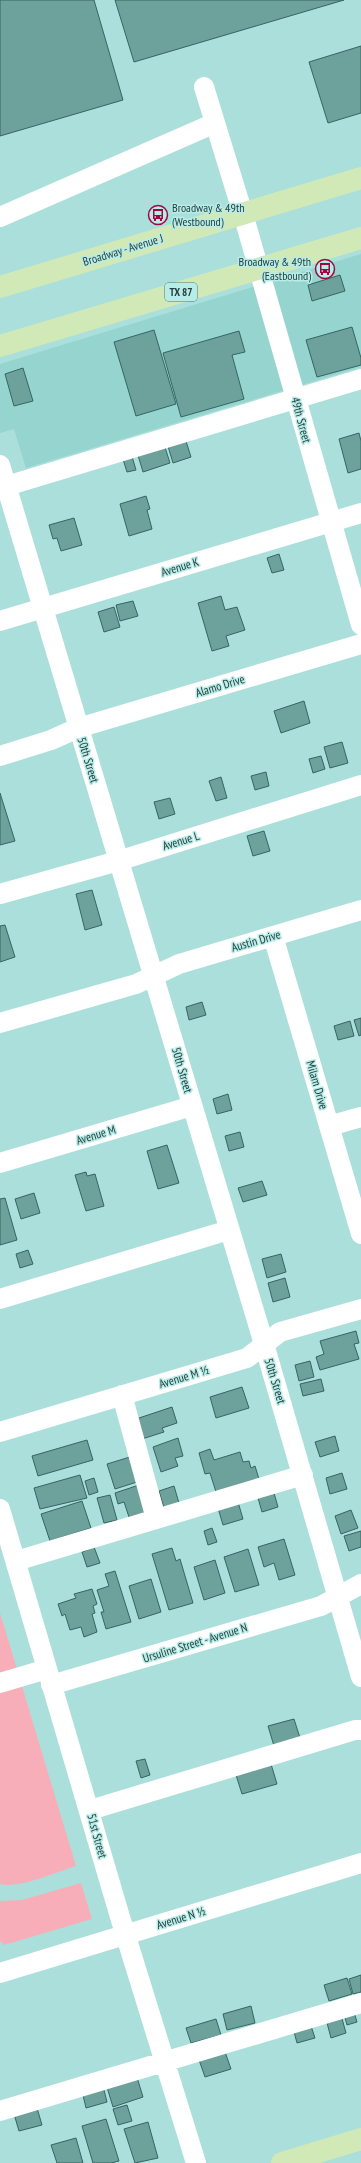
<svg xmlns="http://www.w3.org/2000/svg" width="361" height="2163" font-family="'PT Sans Narrow',sans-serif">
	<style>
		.built { fill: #95d4cf }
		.green { fill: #f8aeb9 }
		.building { fill: #6da19c; stroke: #346663 }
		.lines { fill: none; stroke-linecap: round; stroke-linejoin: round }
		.minor { stroke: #fff; stroke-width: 20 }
		.major { stroke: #d1e9b6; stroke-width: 22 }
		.labels { text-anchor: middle; stroke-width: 3; stroke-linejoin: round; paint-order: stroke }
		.shield { fill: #b7ede8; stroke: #537270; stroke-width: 1 }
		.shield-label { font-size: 11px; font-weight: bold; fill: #283e3c }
		.poi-label { font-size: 12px; fill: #283e3c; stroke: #b7ede8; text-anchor: start }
		.street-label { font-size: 12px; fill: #283e3c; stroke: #b7ede8 }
	</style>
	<rect width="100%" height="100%" fill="#aadfdb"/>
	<path class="built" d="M361,254V367L26,468L14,429L0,433V364Z"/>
	<path class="green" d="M0,1613L17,1669L0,1674Z
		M21,1683L76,1866C56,1872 19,1889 0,1884V1690Z
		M81,1883L92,1919L4,1945L0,1941V1901L22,1900Z"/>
	<path class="building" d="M0,0H94L123,100L0,136Z
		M115,0H344L134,62Z
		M361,46V113L328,123L309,62Z
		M340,275L345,291L312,301L308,285Z
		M352,327L361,358V365L317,377L306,340Z
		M154,330L176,404L136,416L114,342Z
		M239,331L245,352L232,355L244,399L181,417L163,353Z
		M23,368L33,401L14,406L5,374Z
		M359,433L361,441V469L348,473L339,439Z
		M185,438L191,457L173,463L167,443Z
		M164,444L170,463L143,472L137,452Z
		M131,453L136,470L127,472L122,456Z
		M146,496L150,509L147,510L152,529L129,536L120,504Z
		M74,518L82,545L61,551L57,538L53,539L49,525Z
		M279,554L284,570L272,573L267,558Z
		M221,596L225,610L237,607L245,630L226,636L229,646L212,651L198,603Z
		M133,601L138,616L120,621L116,605Z
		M114,607L120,627L104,632L98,612Z
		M304,701L310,723L281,733L274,711Z
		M342,742L348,763L330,768L324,747Z
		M321,756L325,769L313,773L309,759Z
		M266,772L269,786L255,790L251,776Z
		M221,777L227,798L216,801L209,781Z
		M0,793L15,841L0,845Z
		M170,798L175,814L159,819L154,802Z
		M264,831L270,851L253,856L247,836Z
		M92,890L102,925L85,930L76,894Z
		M5,925L15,957L0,962V926Z
		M202,1002L206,1015L189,1020L186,1007Z
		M361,1018V1035L359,1036L354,1020Z
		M350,1021L354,1036L338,1040L334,1026Z
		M228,1094L232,1110L217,1114L213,1099Z
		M240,1132L244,1147L229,1151L225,1136Z
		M167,1145L179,1183L158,1189L147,1151Z
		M86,1172L87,1176L95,1174L104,1206L86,1211L75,1175Z
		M262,1181L267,1195L243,1202L238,1188Z
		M34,1193L40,1213L21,1219L15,1199Z
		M5,1198L17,1240L0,1245V1199Z
		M28,1250L33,1264L20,1268L16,1254Z
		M281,1254L286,1272L267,1278L262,1259Z
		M285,1278L290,1297L273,1302L268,1283Z
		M356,1331L359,1343L354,1344L359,1359L320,1370L316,1357L324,1354L320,1341Z
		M310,1361L314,1377L299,1381L295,1365Z
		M321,1379L324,1391L303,1396L300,1384Z
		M242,1387L249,1408L216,1418L210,1397Z
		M172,1407L177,1423L162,1428L164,1432L142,1439L136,1419Z
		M335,1436L339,1451L320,1457L315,1442Z
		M178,1438L183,1456L175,1458L178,1466L161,1472L153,1447Z
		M87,1440L93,1460L38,1476L32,1456Z
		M210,1449L214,1460L240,1452L243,1462L249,1461L251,1468L255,1466L259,1479L216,1492L210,1473L205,1474L199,1453Z
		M130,1457L137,1482L115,1489L107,1464Z
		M342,1473L347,1489L330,1494L326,1478Z
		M80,1475L87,1498L40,1509L34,1488Z
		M94,1478L98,1492L89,1495L85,1481Z
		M139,1485L147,1512L129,1517L124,1502L118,1504L115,1493Z
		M174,1486L179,1503L164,1508L159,1491Z
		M274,1493L278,1507L262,1512L258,1498Z
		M110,1495L117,1520L104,1523L97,1498Z
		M82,1501L91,1528L50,1541L41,1514Z
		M238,1502L243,1519L223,1525L218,1508Z
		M351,1510L358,1528L341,1534L335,1516Z
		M212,1528L217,1542L208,1545L204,1531Z
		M361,1531V1547L349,1551L344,1536Z
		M284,1539L295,1575L279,1580L274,1563L264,1567L258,1547Z
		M94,1547L100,1563L87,1567L82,1552Z
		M172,1548L176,1561L180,1559L193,1603L169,1610L152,1554Z
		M248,1549L259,1585L235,1592L224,1557Z
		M215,1560L225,1593L204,1600L194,1567Z
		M115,1571L131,1622L106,1629L101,1612H104L97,1590L109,1586L105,1574Z
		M151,1579L161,1612L139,1619L129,1586Z
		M92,1589L97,1604L93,1606L95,1613L92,1614L97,1632L84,1637L81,1627L70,1630L65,1614L62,1616L58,1604L76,1598L74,1594Z
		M294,1719L300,1738L274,1746L268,1726Z
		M145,1759L150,1775L141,1778L136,1761Z
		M271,1764L277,1784L242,1794L236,1775Z
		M361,1975V1992L353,1994L349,1979Z
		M347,1978L352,1994L329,2001L324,1985Z
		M251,2006L255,2023L227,2030L223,2014Z
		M354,2012L357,2022L347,2025L344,2014Z
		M341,2015L346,2033L331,2038L326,2019Z
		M216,2019L221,2035L191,2043L186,2028Z
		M310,2023L315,2038L297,2043L293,2028Z
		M224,2049L231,2069L205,2077L198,2057Z
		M136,2074L143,2097L113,2107L106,2084Z
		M103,2086L107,2102L86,2108L82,2091Z
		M127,2105L132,2121L118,2125L113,2109Z
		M37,2108L42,2125L19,2131L14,2114Z
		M106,2119L119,2161L111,2163H93L82,2126Z
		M148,2122L158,2158L135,2163L124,2129Z
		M76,2138L83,2163H57L51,2145Z"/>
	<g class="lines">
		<path class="minor" d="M204,87L243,214L361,625
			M0,217L215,123
			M0,465L264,1344L361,1677
			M0,488L361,379
			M0,621L361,513
			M0,756L51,740L78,728L361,644
			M0,894L118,861L361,785
			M273,936L361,1234
			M0,1023L136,984L179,964L361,910
			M329,1126L361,1117
			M0,1163L192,1106
			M0,1299L229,1230
			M122,1395L156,1519
			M0,1432L247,1358L280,1332L361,1309
			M0,1509L120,1917L196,2163
			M16,1561L303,1475
			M0,1683L47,1669
			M51,1685L321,1606L361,1584
			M90,1810L355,1730H361
			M0,1973L361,1863
			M0,2111L361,2003"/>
		<path class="major" d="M0,287L361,178
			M0,346L361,238
			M282,2163L361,2139"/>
	</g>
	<defs>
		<symbol id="bus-ring" viewBox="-11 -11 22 22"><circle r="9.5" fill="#b7ede8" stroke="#a20641" stroke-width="1.5"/><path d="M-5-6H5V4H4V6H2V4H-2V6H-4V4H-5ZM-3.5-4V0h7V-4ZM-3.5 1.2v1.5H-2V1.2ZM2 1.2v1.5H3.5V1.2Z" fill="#a20641"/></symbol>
	</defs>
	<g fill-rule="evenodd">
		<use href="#bus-ring" x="147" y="204" width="22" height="22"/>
		<use href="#bus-ring" x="314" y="258" width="22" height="22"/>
	</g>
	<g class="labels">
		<rect class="shield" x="165" y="283" width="32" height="18" rx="3"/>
		<g class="shield-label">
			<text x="181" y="296">TX 87</text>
		</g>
		<g class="poi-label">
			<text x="172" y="212">Broadway &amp; 49th<tspan x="172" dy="14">(Westbound)</tspan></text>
			<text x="311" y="266" text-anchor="end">Broadway &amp; 49th<tspan x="311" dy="14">(Eastbound)</tspan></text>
		</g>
		<g class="street-label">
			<text transform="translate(123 250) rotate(-17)" y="4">Broadway - Avenue J</text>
			<text transform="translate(301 420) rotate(75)" y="4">49th Street</text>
			<text transform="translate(180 567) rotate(-17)" y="4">Avenue K</text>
			<text transform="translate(220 686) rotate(-17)" y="4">Alamo Drive</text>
			<text transform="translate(88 760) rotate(73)" y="4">50th Street</text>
			<text transform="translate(181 841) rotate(-17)" y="4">Avenue L</text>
			<text transform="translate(256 941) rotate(-16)" y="4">Austin Drive</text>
			<text transform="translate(182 1070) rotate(74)" y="4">50th Street</text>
			<text transform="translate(317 1085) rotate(74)" y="4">Milam Drive</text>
			<text transform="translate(96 1135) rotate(-17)" y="4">Avenue M</text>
			<text transform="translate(184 1377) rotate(-17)" y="4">Avenue M ½</text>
			<text transform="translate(275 1381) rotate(73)" y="4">50th Street</text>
			<text transform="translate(195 1643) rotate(-17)" y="4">Ursuline Street - Avenue N</text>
			<text transform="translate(97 1836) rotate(75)" y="4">51st Street</text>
			<text transform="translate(181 1918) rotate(-17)" y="4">Avenue N ½</text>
		</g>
	</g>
</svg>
